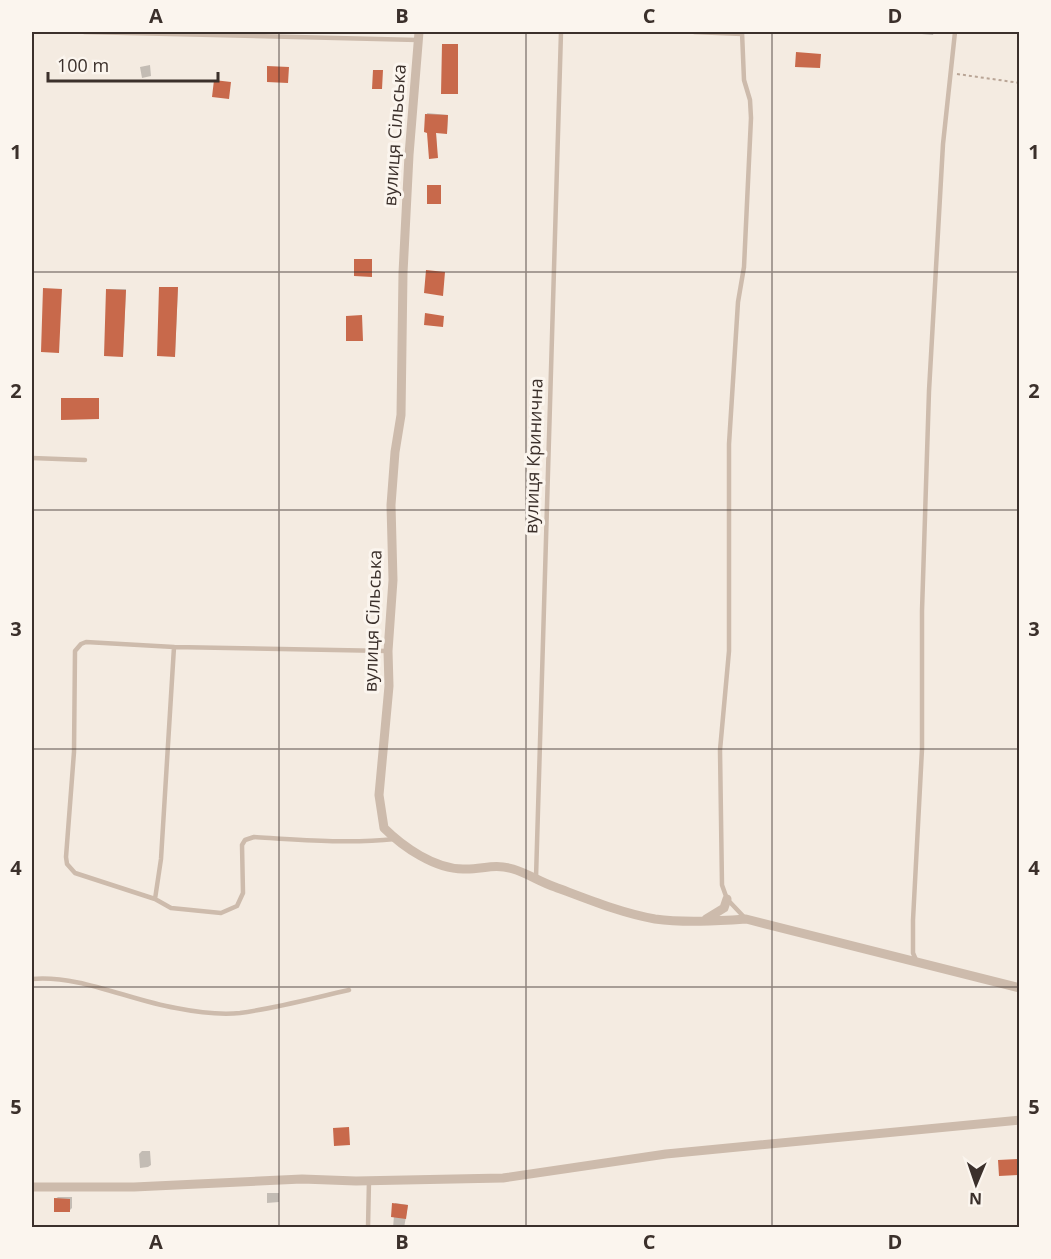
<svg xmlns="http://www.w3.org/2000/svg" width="1051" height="1259" font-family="'Open Sans',sans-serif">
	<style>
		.shadow { fill: #0003 }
		.building { fill: #c8694b }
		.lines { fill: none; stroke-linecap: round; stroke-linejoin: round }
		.path { stroke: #b9a596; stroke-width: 2; stroke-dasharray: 3 3; stroke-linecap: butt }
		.service { stroke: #cdbbac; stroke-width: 4.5 }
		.minor { stroke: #cdbbac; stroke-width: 9 }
		.grid { fill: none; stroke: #3b302b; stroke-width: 1.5; stroke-opacity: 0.55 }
		.labels { text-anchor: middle; stroke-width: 6; stroke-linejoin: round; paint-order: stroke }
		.street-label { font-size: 18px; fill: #3b302b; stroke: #fbf5ee }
		.neatline { fill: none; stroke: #3b302b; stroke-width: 2 }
		.grid-label { font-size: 20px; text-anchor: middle; font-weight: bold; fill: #3b302b }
	</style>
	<rect width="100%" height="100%" fill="#f4ebe1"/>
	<path class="shadow" d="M899,32H934L933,35Z
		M150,65L151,76L142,78L140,67Z
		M427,113L448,115L447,132H436L437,157Z
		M161,287H178L175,355Z
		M109,289H126L123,355L108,290Z
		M142,1151H150L151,1165L148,1167L140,1168L139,1154Z
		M267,1193H279V1202L267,1203Z
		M58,1197H72V1208L69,1211L55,1199Z
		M395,1203L408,1205L404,1228H393Z"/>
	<path class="building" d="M442,44H458V94H441Z
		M796,52L821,54L820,68L795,67Z
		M267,66L289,67L288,83L267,82Z
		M373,70H383L382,89H372Z
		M214,80L231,82L229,99L212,97Z
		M425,114L448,115L447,134L436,133L438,158L429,159L427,133L424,132Z
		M427,185H441V204H427Z
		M354,259H372V277L354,276Z
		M426,270L445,272L443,296L424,293Z
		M159,287H178L175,357L157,356Z
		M43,288L62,289L59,353L41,352Z
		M106,289L126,290L123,357L104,356Z
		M425,313L444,316L443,327L424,325Z
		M362,315L363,341H346V316Z
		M61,398H99V419L61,420Z
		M349,1127L350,1145L334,1146L333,1128Z
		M1020,1159V1175L999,1176L998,1160Z
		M54,1198L70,1199V1212H54Z
		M392,1203L408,1205L406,1219L391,1217Z"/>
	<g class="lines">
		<path class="path" d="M957,74L1020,83"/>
		<path class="service" d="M84,32L418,40
			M694,32L742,34
			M742,32L744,80L750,100L751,118L744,267L738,302L729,444V651L720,750L722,885L727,899L744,917
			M32,458L85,460
			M388,651L174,647L86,642L81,644L75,651L74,752L66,857L67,864L75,873L155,899L171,908L221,913L237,906L243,893L242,845L245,840L254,837C302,840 348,844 395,839
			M536,878L561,32
			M155,899L161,859L174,647
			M916,960L913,953V920L922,749V611L929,391L943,144L955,32
			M32,979C81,975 128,1000 176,1008C196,1012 220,1015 240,1013C277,1008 313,998 349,990
			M368,1228L369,1180"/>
		<path class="minor" d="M419,32L409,155L403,273L401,415L395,452L391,505L393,580L388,651L389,686L379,795L384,828C403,847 435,869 463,869C482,870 493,863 513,869C527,873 540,882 555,887C587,899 621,913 655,919C684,923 717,921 746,919L1020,988
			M706,919L724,908L727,899
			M32,1187H134L302,1179L356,1181L503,1178L666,1154L1020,1120"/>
	</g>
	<path class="grid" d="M279,32V1228M526,32V1228M772,32V1228M32,272H1020M32,510H1020M32,749H1020M32,987H1020"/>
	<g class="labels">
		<g class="street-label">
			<text transform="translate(395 135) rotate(-86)" y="6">вулиця Сільська</text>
			<text transform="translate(534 456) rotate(-88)" y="6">вулиця Кринична</text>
			<text transform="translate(373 621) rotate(-88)" y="6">вулиця Сільська</text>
		</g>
	</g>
	<rect width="1051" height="1259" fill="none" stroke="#fbf5ee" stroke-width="66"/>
	<g transform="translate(976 1184) rotate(182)" stroke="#fbf5ee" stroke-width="4.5" paint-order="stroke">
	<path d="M0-4.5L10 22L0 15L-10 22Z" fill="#3b302b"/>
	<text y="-9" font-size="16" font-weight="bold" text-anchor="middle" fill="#3b302b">N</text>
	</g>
	<path d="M48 72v9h170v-9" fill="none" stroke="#3b302b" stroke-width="3"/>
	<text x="57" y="72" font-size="18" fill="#3b302b" stroke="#fbf5ee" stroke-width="4.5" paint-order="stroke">100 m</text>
	<rect x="33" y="33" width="985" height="1193" class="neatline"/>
	<g class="grid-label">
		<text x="156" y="23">A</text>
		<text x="402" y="23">B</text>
		<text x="649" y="23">C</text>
		<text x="895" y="23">D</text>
		<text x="16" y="159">1</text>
		<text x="1034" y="159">1</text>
		<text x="16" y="398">2</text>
		<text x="1034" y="398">2</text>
		<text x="16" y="636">3</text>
		<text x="1034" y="636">3</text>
		<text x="16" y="875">4</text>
		<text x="1034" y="875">4</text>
		<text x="16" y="1114">5</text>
		<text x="1034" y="1114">5</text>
		<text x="156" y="1249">A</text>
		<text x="402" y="1249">B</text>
		<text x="649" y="1249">C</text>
		<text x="895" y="1249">D</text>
	</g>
</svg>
